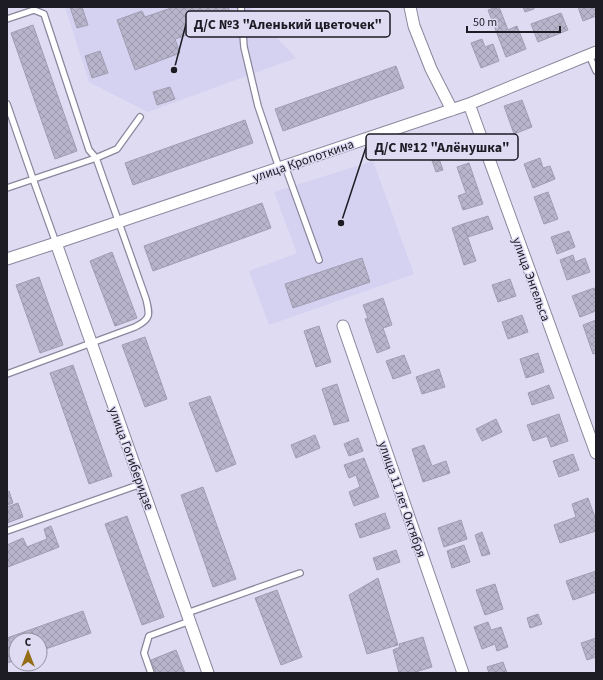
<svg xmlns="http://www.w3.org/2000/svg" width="603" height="680" font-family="'Source Sans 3',sans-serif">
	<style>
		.built { fill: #d5d1f0 }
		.building { fill: url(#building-cross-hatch); stroke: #a09db3 }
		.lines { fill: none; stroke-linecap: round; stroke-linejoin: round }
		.service-casing { stroke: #8a879d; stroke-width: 8 }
		.minor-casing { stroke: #8a879d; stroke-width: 13 }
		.service { stroke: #fff; stroke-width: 5.5 }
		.minor { stroke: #fff; stroke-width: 11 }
		.labels { text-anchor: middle; stroke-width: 3; stroke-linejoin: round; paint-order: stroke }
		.street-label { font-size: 13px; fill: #1d1b24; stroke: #dedbf3 }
		.leader { fill: none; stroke: #1d1b24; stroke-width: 1.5 }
		.callout-dot { fill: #1d1b24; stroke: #dedbf3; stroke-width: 1.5 }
		.callout { fill: #dedbf3; stroke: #1d1b24; stroke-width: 1.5 }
		.callout-label { font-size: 14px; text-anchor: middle; font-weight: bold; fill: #1d1b24 }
	</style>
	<defs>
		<pattern id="building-cross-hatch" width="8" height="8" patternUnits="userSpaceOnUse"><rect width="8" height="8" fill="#b7b4cb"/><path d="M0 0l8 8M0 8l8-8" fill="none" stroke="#9d9aae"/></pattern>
	</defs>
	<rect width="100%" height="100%" fill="#dedbf3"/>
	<path class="built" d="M65,7H250L254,14L296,58L148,112L89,82Z
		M373,161L414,274L269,325L249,271L297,253L274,192Z"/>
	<path class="building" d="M70,7H82L88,25L77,28Z
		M174,7H228L235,25L212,34L210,27L175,39L180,53L135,70L117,20L142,11L145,17Z
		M497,7H499L508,30L517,26L526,49L506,57L488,10Z
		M523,7H534V9L525,12Z
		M578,7H596V16L583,21Z
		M561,13L568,30L538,42L531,24Z
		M33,25L77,151L55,159L11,33Z
		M482,39L485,47L493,44L499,61L481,68L471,43Z
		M100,51L108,73L92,78L85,56Z
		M396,66L404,88L283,131L275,109Z
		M170,87L175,99L157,105L153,92Z
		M522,100L532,127L514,134L504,106Z
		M245,120L253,143L133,185L125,163Z
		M436,150L443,170L436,172L429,152Z
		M540,158L543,168L550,166L555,179L533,188L524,164Z
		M469,163L483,204L463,210L458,196L466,193L457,167Z
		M548,192L558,219L544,224L534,197Z
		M262,203L271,228L153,271L144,246Z
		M488,216L493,229L468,237L463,224Z
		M463,224L476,261L464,265L452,228Z
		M569,231L575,247L557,254L551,237Z
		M112,252L137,318L115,326L90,261Z
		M573,255L575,262L585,258L590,272L567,280L560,260Z
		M362,258L370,282L293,308L285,284Z
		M39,277L63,345L40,353L16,285Z
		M510,279L516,296L498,302L492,285Z
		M594,288L596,295V311L580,317L572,296Z
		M383,298L392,325L383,328L390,348L377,353L365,319L368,318L363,305Z
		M522,315L528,332L508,339L502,322Z
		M596,320V353L593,354L583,325Z
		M319,326L331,362L316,367L304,331Z
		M145,337L167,399L145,407L122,345Z
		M538,353L544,372L526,378L520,359Z
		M404,355L411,373L393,379L386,361Z
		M73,365L112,476L89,484L50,373Z
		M439,369L445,387L422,394L416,377Z
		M337,384L349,421L334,425L322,389Z
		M549,385L554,398L532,405L528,393Z
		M210,396L236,464L216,472L189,403Z
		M559,414L568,441L551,447L547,436L533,441L527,425Z
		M496,419L502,432L482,441L476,429Z
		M315,435L320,448L296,458L291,445Z
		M358,438L363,451L349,456L344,444Z
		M424,445L432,466L446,461L450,473L423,482L412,449Z
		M573,454L579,470L559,477L553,461Z
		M364,458L379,497L354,506L349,492L360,487L356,475L349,478L344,465Z
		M203,487L236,579L213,587L181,495Z
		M9,491L13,503L7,505V492Z
		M588,498L596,520V531L560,543L554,525L576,517L572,504Z
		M18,503L23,517L7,523V507Z
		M385,513L390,528L360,538L355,524Z
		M127,516L164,617L142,625L105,524Z
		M461,520L467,539L444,547L438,528Z
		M51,526L59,547L8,567L7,564V545L23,538L27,547L47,539L44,529Z
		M482,532L490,554L482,556L475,535Z
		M464,545L470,562L452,568L447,551Z
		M396,550L400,562L377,570L373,558Z
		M596,571V592L573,600L566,581Z
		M378,578L398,645L367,654L349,595Z
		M495,584L503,609L485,615L476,590Z
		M277,590L302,657L281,665L255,598Z
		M83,611L91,633L40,651V640H16V660L7,663V638Z
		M538,614L542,624L530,628L527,618Z
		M488,622L491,630L501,627L508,647L497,651L495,644L482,649L474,627Z
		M423,637L432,667L412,673H399L393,650L400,647L399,644Z
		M596,638V657L587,660L581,643Z
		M176,650L185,673H156L151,660Z
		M503,662L507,673H489L487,667Z"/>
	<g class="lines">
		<defs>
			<path id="service" d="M241,7L244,47L258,106L279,168
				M7,19L34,10L44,14L89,150L96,158L117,149L140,117
				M589,55L596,71
				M7,104L33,179L56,243
				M285,166L319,260
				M7,188L96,158L146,299C150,315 151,319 135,327L7,374
				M7,531L141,484
				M187,613L300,573
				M151,673L144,653L149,636L190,621"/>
			<path id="minor" d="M410,7L414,26L431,69L452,110
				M469,104L596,453
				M56,243L208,673
				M7,259L56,243L469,104L596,52
				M343,326L463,673"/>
		</defs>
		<use href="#service" class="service-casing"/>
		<use href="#minor" class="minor-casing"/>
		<use href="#service" class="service"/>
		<use href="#minor" class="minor"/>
	</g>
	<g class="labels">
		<g class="street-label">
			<text transform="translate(303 160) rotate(-19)" y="5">улица Кропоткина</text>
			<text transform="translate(532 279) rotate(70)" y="5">улица Энгельса</text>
			<text transform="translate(132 458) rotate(70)" y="5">улица Гогиберидзе</text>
			<text transform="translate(403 499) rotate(71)" y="5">улица 11 лет Октября</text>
		</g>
	</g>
	<path class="leader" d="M174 70L186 24M341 223L366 147"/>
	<g class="callout-dot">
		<circle cx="174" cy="70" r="4"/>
		<circle cx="341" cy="223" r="4"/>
	</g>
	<g class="callout">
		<rect x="186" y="11" width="204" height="26" rx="4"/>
		<rect x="366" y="134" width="152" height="26" rx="4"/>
	</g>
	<g class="callout-label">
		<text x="288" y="29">Д/С №3 "Аленький цветочек"</text>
		<text x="442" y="152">Д/С №12 "Алёнушка"</text>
	</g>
	<rect width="603" height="680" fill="none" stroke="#1d1b24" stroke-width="16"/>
	<g transform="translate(28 652)"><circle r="19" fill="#dedbf3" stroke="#918ea0"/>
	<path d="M0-3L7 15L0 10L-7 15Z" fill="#946d16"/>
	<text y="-6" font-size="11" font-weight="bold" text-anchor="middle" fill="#1d1b24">С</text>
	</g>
	<path d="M467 26v6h93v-6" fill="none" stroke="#1d1b24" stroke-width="2"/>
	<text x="473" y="26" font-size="12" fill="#1d1b24" stroke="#dedbf3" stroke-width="3" paint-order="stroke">50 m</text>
</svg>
